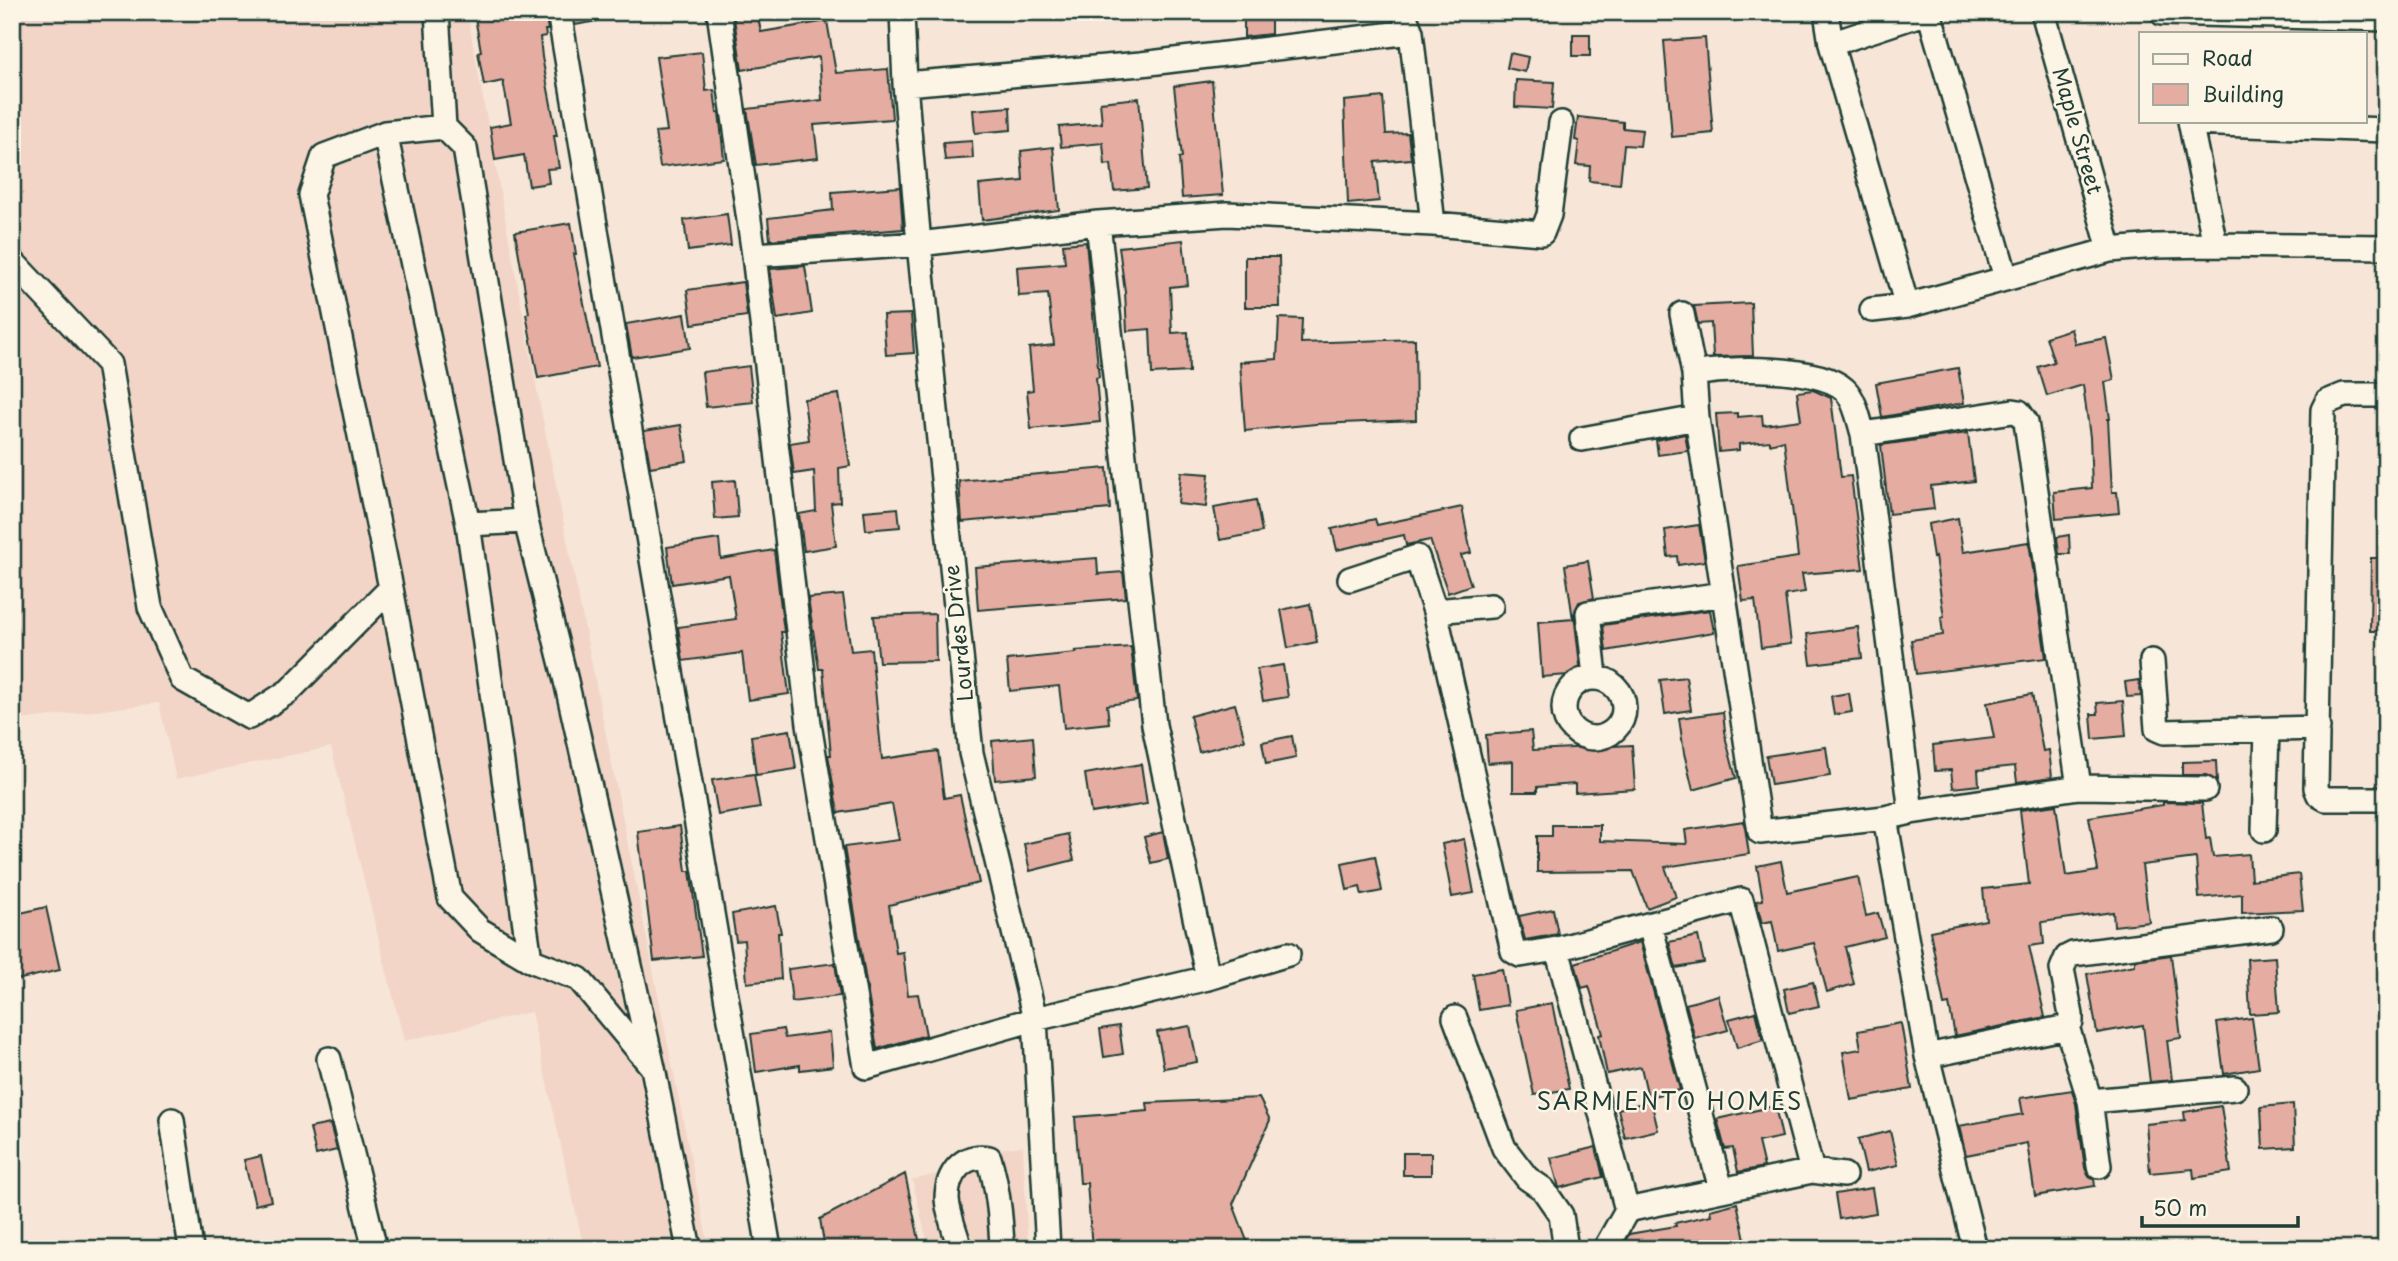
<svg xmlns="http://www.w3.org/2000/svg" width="2398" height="1261" font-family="'Playpen Sans',sans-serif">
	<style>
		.built { fill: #f2d5c7 }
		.building { fill: #e5aca1; stroke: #1f3d34; stroke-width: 2 }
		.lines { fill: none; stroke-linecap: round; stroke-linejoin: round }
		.minor-casing { stroke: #1f3d34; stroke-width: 28 }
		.minor { stroke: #fcf5e5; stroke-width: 23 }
		.labels { text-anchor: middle; stroke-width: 5; stroke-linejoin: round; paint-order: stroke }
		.street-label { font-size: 21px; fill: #1f3d34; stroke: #fcf5e5 }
		.neighbourhood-label { font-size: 23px; letter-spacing: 2px; fill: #1f3d34; stroke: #fcf5e5 }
	</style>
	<rect width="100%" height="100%" fill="#f7e6d7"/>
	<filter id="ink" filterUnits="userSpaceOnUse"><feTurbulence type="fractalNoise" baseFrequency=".0143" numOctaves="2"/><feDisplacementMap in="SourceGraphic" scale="14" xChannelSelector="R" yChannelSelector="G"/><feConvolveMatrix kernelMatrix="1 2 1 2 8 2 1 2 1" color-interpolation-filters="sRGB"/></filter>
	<g filter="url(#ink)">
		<path class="built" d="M12,12H467L538,395L709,1249H584L531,1012L404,1041L331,747L176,779L159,703L12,721Z
			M1023,1146L1028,1249H929L912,1180L950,1171L961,1153Z"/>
		<path class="building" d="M474,12H545L548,30H545L546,36L540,37L542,57L557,136H554L559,168L547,169L549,183L529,186L524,155L495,160L490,127L511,123L503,81L484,85L478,52L481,51Z
			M573,12H597V21L575,25Z
			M733,12H757L761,32L827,21L836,73L888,69L892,119L814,125L818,158L756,165L747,109L822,100L819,57L742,70Z
			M1244,12H1271V34L1244,37Z
			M1573,34H1590V56H1573Z
			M1705,38L1713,133L1672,137L1664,41Z
			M702,52L706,91L714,90L717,113L719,112L724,159L660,167L655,132L667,131L656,57Z
			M1510,53L1528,57L1525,72L1507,68Z
			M1516,80L1554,82L1552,109L1515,107Z
			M1212,81L1223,195L1182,198L1179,158L1182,157L1174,86Z
			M1383,97L1386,134L1408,133L1411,159L1375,162L1379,201L1348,204L1344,101Z
			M1139,98L1147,188L1114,191L1111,164L1105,165L1103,143L1061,147L1059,127L1102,123L1100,102Z
			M1010,107L1011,130L975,133L973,110Z
			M1578,117L1623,122V128L1642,130L1640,146L1624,145L1620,184L1589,181L1590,166L1576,165L1579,141L1575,140Z
			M972,141L973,158L945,160L943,143Z
			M1053,147L1059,210L982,220L979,185L1023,181L1021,151Z
			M900,187L903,229L770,240L768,218L833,210L832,192Z
			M727,214L731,245L688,251L684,220Z
			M571,223L576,254H574L597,367L538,378L526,314L529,313L515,232Z
			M1183,240L1188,285L1170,287L1172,333L1188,332L1189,372L1152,374L1150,329L1127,331L1125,292L1119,247Z
			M1086,242L1099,377L1096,378L1100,422L1031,429L1027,391L1033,390L1029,348L1054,345L1048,294L1019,296L1017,267L1065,263L1063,244Z
			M1245,257H1279L1280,307H1245Z
			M805,266L812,313L777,319L770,269Z
			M743,282L747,316L692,324L687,290Z
			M1751,303L1753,356L1713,357L1711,323L1698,324L1694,306Z
			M685,314L690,348L632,357L626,324Z
			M911,314L914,353L886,355L883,315Z
			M1279,318L1302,319L1301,343L1415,339L1416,420L1316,424L1245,431L1240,362L1277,359Z
			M2071,329L2075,344L2106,338L2114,380L2105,382L2110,419H2108L2112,492H2117L2119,513L2056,519L2054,492L2092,488L2090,437L2083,385L2047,396L2038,367L2054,362L2046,337Z
			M749,366L753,402L706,407L702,372Z
			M1958,368L1964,403L1882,417L1876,383Z
			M1813,390L1831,398L1841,477L1851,476L1863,569L1802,574L1805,592L1785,595L1791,644L1761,648L1755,600L1743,601L1738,566L1798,557L1784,440L1770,444V441L1739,444V450L1719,452L1716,414L1737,413V417L1762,415L1763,425L1801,420L1797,392Z
			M839,394L850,466L839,468L840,502L831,503L836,546L804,551L799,514L816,511L814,471L794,474L790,443L809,440L804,399Z
			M681,425L687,461L650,467L644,431Z
			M1968,433L1974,481L1931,486L1934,509L1889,514L1881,445Z
			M1685,434L1688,451L1658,455L1656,440Z
			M1107,468L1110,509L962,522L959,481Z
			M1181,472L1209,474L1206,507L1178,504Z
			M735,480L738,517L715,519L712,482Z
			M1256,500L1262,532L1220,540L1214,508Z
			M1462,507L1471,553L1461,555L1471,585L1448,593L1430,540L1406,545L1404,535L1337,550L1332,529L1375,519L1377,525Z
			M898,508L900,527L866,530L864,511Z
			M1958,518L1963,552L2029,542L2046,658L1916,674L1911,640L1943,635L1941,618L1944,617L1935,557L1933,558L1928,524Z
			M1699,525L1705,561L1678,565L1677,556L1668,557L1665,530Z
			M2069,535L2070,554H2059L2057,537Z
			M719,539L721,559L774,550L784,632H781L789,694L748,700L742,653L683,661L678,627L736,619L729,575L672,584L667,547Z
			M1097,558L1098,574L1123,572L1126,598L978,610L975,567Z
			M2371,558H2386V631H2370Z
			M1588,561L1594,598L1579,602L1574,614L1581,674L1542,677L1538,622L1573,619L1565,565Z
			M843,595L851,651L871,649L882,759L938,751L944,798L960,795L979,883L889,905L896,953L903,952L908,995L918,994L926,1035L877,1049L844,847L899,840L892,804L838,813L828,755H831L823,669H819L808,598Z
			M1310,604L1317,642L1288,648L1281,610Z
			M1710,610L1714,632L1606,651L1603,625Z
			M935,614L936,661L879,662L874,616Z
			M1858,627L1862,658L1811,664L1807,634Z
			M1131,647L1137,701L1107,705L1109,723L1064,728L1059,686L1010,691L1007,660L1076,653L1075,651Z
			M1283,665L1288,697L1263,701L1257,669Z
			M1686,677L1691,710L1665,714L1660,680Z
			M2139,680L2141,696L2127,697L2125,682Z
			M1849,693L1852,712L1834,715L1831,696Z
			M2032,694L2043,751L2049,750L2052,777L2017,782L2015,766L1978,770L1979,785L1953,788L1951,770L1935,771L1933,745L1994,738L1987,703Z
			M2123,701L2126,736L2093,739L2091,714H2098L2097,703Z
			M1235,704L1245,740L1199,752L1190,716Z
			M1723,712L1726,740L1736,778L1693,790L1684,753L1679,718Z
			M790,730L796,769L756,775L751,736Z
			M1531,731L1533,750L1632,745L1635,789L1575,793V784L1537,787V792H1513V761L1488,763L1486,735Z
			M1292,736L1296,758L1266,764L1262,742Z
			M1033,737L1036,776L995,780L992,741Z
			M1826,747L1830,776L1771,785L1766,756Z
			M2216,761L2217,781L2206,775H2182V762Z
			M1141,764L1147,804L1091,813L1085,774Z
			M754,774L760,808L718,815L712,780Z
			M2163,802L2202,803L2206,839L2210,838L2213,857L2249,854L2251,880L2299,874L2303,910L2242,913V894L2199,898L2196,858L2142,865L2149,922L2114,926L2113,912L2042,922L2044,944L2029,946L2045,1017L1955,1036L1949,1004L1944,1005L1930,931L1986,920L1983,889L2029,884L2020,810L2056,805L2066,876L2098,871L2089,817L2163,805Z
			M1744,821L1749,854L1665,867L1676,897L1647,908L1633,871L1537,872V836H1552V825H1600V841L1687,844L1685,830Z
			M680,826L686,871H690L702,956L654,961L638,832Z
			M1163,832L1168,859L1151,863L1144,837Z
			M1068,834L1074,860L1030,871L1024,844Z
			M1464,839L1474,893L1452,897L1442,844Z
			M1375,856L1382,891L1362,895L1360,887L1347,890L1342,863Z
			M1781,861L1787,892L1858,877L1866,916L1878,913L1885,937L1845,947L1854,984L1827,992L1814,943L1778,951L1772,921L1762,923L1756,901L1763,900L1757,866Z
			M776,906L781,933H778L781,979L747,983L744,940L736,941L732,914Z
			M46,907L60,970L12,981V915Z
			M1553,909L1558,934L1525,940L1519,916Z
			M1698,936L1704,963L1676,968L1669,942Z
			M1640,942L1680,1090L1648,1097L1641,1067L1607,1074L1599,1035L1603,1034L1589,986L1582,988L1575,963Z
			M2171,955L2181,1038L2167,1040L2172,1080L2150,1082L2143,1025L2097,1033L2087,974L2135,965V960Z
			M2275,957L2279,1012L2250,1014L2247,959Z
			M835,963L840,996L792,1002L788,969Z
			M1502,969L1508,1005L1479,1010L1473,974Z
			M1813,982L1819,1006L1789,1013L1784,989Z
			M1718,995L1728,1030L1695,1039L1686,1004Z
			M1552,1003L1569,1089L1534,1095L1516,1010Z
			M1756,1012L1763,1040L1737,1048L1729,1019Z
			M2252,1018L2259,1068L2224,1074L2217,1023Z
			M1901,1023L1912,1089L1851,1100L1843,1052L1861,1049L1858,1031Z
			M1119,1026L1123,1054L1104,1057L1100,1029Z
			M1190,1026L1197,1062L1164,1068L1157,1032Z
			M783,1029L785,1038L830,1032L833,1066L800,1070V1065L756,1072L751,1034Z
			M2072,1090L2076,1104L2085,1168L2088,1175L2094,1179L2095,1186L2035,1196L2027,1143L1966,1155L1959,1126L2023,1114L2020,1098Z
			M1259,1098L1270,1120L1233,1204L1250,1249H1092L1087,1183H1080L1075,1117L1148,1111L1147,1103Z
			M1651,1101L1658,1130L1625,1138L1618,1109Z
			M2293,1104L2295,1147L2263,1149L2261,1107Z
			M1775,1106L1782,1137L1758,1142L1764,1167L1738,1172L1733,1148L1725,1149L1717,1119Z
			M2221,1106L2231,1172L2194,1178L2193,1169L2150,1173L2146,1124L2185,1120L2184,1112Z
			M330,1124L337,1150L316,1155L310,1128Z
			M1890,1131L1898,1165L1866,1172L1858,1139Z
			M1596,1147L1603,1177L1559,1188L1551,1158Z
			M1403,1153H1431V1175H1403Z
			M261,1156L271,1201L255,1205L244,1160Z
			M905,1174L921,1249H825L820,1219Z
			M1872,1188L1876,1213L1839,1219L1835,1194Z
			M1737,1203L1745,1239L1703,1249H1621L1629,1234L1676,1226L1675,1223L1711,1215L1710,1210Z"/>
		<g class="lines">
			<defs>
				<path id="minor" d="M437,12L444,127
					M559,12L769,1249
					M719,12L754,255
					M902,12L905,84L919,244L971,753L1035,1019L1048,1249
					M1403,12L1411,32L1433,224
					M1826,12L1831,44L1907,306
					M1929,12L2006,278
					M2043,12L2110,250
					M2162,13L2386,19
					M1831,44L1927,12
					M905,84L1141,64L1411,32
					M2190,121L2215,245
					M2191,123L2386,130
					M385,133L468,524L530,960
					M1098,223L919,244L754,255L809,724L866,1067L1035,1019L1208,978L1288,954
					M12,261L109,364L150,607L182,679L249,717L289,691L391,588
					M1872,310L1907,306L2110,250L2156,246L2215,245L2386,247
					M1682,314L1694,374
					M2386,395H2344L2327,402L2323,410L2316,788L2319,795L2326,799H2386
					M1697,418L1694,374C1726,367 1819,366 1844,389C1855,398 1859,421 1863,434
					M1582,439L1697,418L1760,832L1885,818
					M468,524L526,521
					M1350,579L1417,557L1435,611
					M1491,606L1435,611L1513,951L1520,955L1557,949
					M2152,661L2157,729L2164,732L2318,728
					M1595,676L1588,613L1724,594
					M1564 708a30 30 0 1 1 60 0a30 30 0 1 1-60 0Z
					M1911,812L1863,434L2013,411L2019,412L2026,422L2079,787
					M2264,830L2267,730
					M1650,925L1721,1189
					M1208,978L1154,725L1098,223L1227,214L1433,224L1542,233L1549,215L1561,123
					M1455,1018L1504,1148L1527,1178L1543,1189L1561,1215L1566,1249
					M2067,1027L2090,1101
					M1927,1056L2067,1027L2071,1022V1015L2062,969L2067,957L2073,954L2271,928
					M329,1059L375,1249
					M653,1068L579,979L530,960L480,930L450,898L391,588L311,195L324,156L385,133L444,127L465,148L526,521L566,681L653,1068L689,1249
					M172,1120L191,1249
					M2099,1166L2090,1101L2235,1088
					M1627,1210L1557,949L1741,900L1812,1171
					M960,1249C956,1233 948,1215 947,1199C947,1173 963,1153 989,1158C998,1187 1001,1218 1002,1249
					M1605,1249L1627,1210L1812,1171L1844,1175
					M1975,1249L1927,1056L1885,818L1911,812L2079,787L2205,789"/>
			</defs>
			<use href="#minor" class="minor-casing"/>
			<use href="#minor" class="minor"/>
		</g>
	</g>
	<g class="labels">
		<g class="street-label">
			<text transform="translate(2077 131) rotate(74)" y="7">Maple Street</text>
			<text transform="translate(959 633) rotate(-96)" y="7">Lourdes Drive</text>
		</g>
		<g class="neighbourhood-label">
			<text x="1670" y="1110">SARMIENTO HOMES</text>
		</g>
	</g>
	<rect width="2398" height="1261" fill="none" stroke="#fcf5e5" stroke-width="42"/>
	<rect x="21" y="21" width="2356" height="1219" fill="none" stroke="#1f3d34" stroke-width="2.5" filter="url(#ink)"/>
	<rect x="2139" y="32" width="228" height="91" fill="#fcf5e5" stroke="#a4ab9e" stroke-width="2"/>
	<rect x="2153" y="54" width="35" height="10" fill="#fcf5e5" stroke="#a4ab9e" stroke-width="2"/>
	<text x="2202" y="66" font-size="21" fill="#1f3d34">Road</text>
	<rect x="2153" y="84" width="35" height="21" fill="#e5aca1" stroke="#a4ab9e" stroke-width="2"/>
	<text x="2202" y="102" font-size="21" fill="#1f3d34">Building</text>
	<path d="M2142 1216v10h156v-10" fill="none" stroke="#1f3d34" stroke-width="3.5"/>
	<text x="2153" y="1216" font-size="21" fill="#1f3d34" stroke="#fcf5e5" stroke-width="5" paint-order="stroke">50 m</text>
</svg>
